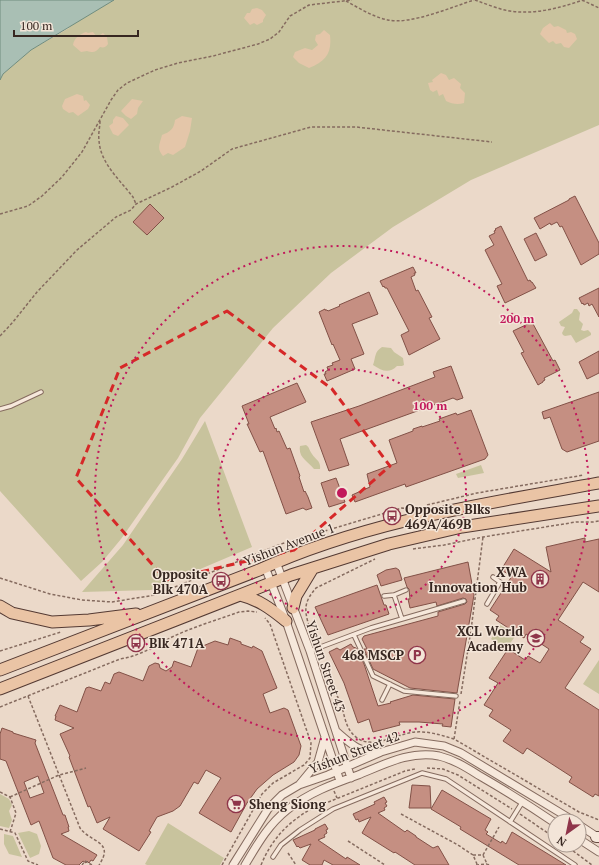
<svg xmlns="http://www.w3.org/2000/svg" width="599" height="865" font-family="'PT Serif',serif">
	<style>
		.green { fill: #c8c39d }
		.sand { fill: #e4c6a9 }
		.water { fill: #a9bfb4; stroke: #708d7f }
		.building { fill: #c58f82; stroke: #825147; fill-rule: evenodd }
		.lines { fill: none; stroke-linecap: round; stroke-linejoin: round }
		.lane-casing { stroke: #856b5f; stroke-width: 5.5 }
		.street-casing { stroke: #856b5f; stroke-width: 9 }
		.secondary-casing { stroke: #674c42; stroke-width: 12 }
		.primary-casing { stroke: #543a33; stroke-width: 13 }
		.path { stroke: #856b5f; stroke-width: 1.5; stroke-dasharray: 3 2; stroke-linecap: butt }
		.lane { stroke: #f6e8db; stroke-width: 3.5 }
		.street { stroke: #f6e8db; stroke-width: 7 }
		.secondary { stroke: #f6e8db; stroke-width: 10 }
		.primary { stroke: #eac4a5; stroke-width: 11 }
		.marked { fill: none; stroke: #d62828; stroke-width: 3; stroke-dasharray: 8 5; stroke-linejoin: round }
		.ring { fill: none; stroke: #c2185b; stroke-width: 2; stroke-dasharray: 2 4 }
		.labels { text-anchor: middle; stroke-width: 3; stroke-linejoin: round; paint-order: stroke }
		.poi-label { font-size: 13px; font-weight: bold; fill: #372721; stroke: #f3e5d8; text-anchor: end }
		.street-label { font-size: 13px; fill: #372721; stroke: #f3e5d8 }
		.centre { fill: #c2185b; stroke: #f3e5d8; stroke-width: 2 }
		.ring-label { font-size: 12px; text-anchor: middle; font-weight: bold; fill: #c2185b; stroke: #f3e5d8; stroke-width: 3; stroke-linejoin: round; paint-order: stroke }
	</style>
	<rect width="100%" height="100%" fill="#ebd9c9"/>
	<path class="green" d="M114,0H599V125L471,180L393,227L331,273L273,328L200,418L178,458L121,539L102,562L81,581L0,491V80L3,74L31,50L69,28L71,24Z
		M574,309H577L580,313L579,320L583,324L581,330L584,331L588,330L591,333V335L576,343L571,335L565,336L563,335L562,333L565,327L561,326L559,322L572,313Z
		M382,347L391,348L394,352L403,358L404,365L402,366H397C389,374 382,371 373,365C376,357 374,352 382,347Z
		M205,421L252,547L151,590L82,592L123,545L182,459Z
		M306,445C310,448 309,450 312,454C316,460 321,461 320,469H314C308,461 298,458 300,446Z
		M481,465L484,473L458,478L456,474Z
		M500,625L516,635L506,649L491,639Z
		M599,660V694L583,684Z
		M0,794L9,799L12,805L9,811L12,820L9,828L0,826Z
		M168,823L224,858L220,865H147L145,864Z
		M29,831L37,834L41,846L39,854L30,858L18,833Z
		M4,834L13,836L22,857L9,854L4,844Z"/>
	<path class="sand" d="M257,8L262,10L266,15L263,20V22L257,25L254,23L250,25L244,18L247,13H250L252,9Z
		M550,23L554,27L558,26L566,30L567,33L571,32L575,34L577,39L569,48L564,47L561,43L556,44L553,41L549,43L540,34L543,28Z
		M324,30L330,35C332,53 326,61 309,68L299,63L293,57L295,52L305,48L312,50L318,45L315,40L316,35L320,34Z
		M86,32L88,33L93,32L97,37L103,33L107,37L108,44C106,47 104,48 100,47C96,52 94,53 87,51L81,52L73,45C74,38 80,34 86,32Z
		M441,73L446,75L449,80L454,78L461,84L460,88L465,93L464,103C458,105 452,104 446,101L443,94L439,96L437,90L433,92L430,90L428,83L433,82L432,80Z
		M77,94L83,96L84,101L86,100L90,105L88,109L78,116L73,112L69,113L63,109L62,106L65,99Z
		M132,99L143,101L138,108L137,114L131,119L126,116L121,111Z
		M116,116L123,118L129,125L118,136L113,134L109,126L113,123V120Z
		M182,116L192,118L190,131L185,147L173,155L168,153L163,156C156,148 160,144 162,135C170,132 174,129 175,120Z"/>
	<path class="water" d="M0,0H114L31,50L3,74L0,80Z"/>
	<path class="building" d="M575,196L599,243V254L581,265L562,226L560,227L557,222L551,225L550,223L540,229L534,218L569,200V199Z
		M150,204L164,218L147,235L133,222Z
		M501,226L528,281L530,280L531,282H532L536,288L505,303L497,286L502,284L485,250L494,245L489,236L495,233L494,231L496,230L495,229Z
		M536,233L547,255L535,261L524,239Z
		M413,267L416,273H414L415,275L411,277L416,291L418,290L432,317L429,318L440,339L409,355L401,335L409,331L387,288H385L384,286L383,287L380,281Z
		M599,288V317L592,304L589,306L588,303L584,305L583,303L582,304L579,298Z
		M369,292L378,314L352,324L364,354L351,359L355,369L327,381L324,374H326L325,372L328,370L327,367L333,365L332,363L340,360L333,344L332,345L319,312L325,309V310H327L328,311L340,306L339,305Z
		M532,322L553,361L555,360L560,370L544,378L545,380L543,381V382L538,385L521,353L524,352L513,331Z
		M599,351V373L587,379L579,362Z
		M451,366L463,398L457,400L453,398L340,439L349,465L329,471L311,422L359,406L435,377L433,372Z
		M297,383L306,402L270,417L275,429L276,428L277,432L279,431L287,449L290,448L300,476L299,477L304,492L305,491L308,497L312,508L306,510L303,508L286,514L263,451L260,452L247,424H249L242,406Z
		M599,392V441L567,452L562,449L550,417L544,419L542,412Z
		M471,410L488,455L485,459L406,487L405,484L355,502L352,495L370,487L367,474L397,463L389,440L413,431V429L422,426V427L440,421L439,419L456,413L457,415Z
		M336,478L345,502L329,507L321,483Z
		M585,538V542L599,539V592L583,582L558,620L584,637L580,642L591,649L565,688L599,710V796L595,794L593,797L569,782L572,777L527,748L523,754L503,741L511,730L489,716L493,710L484,705L498,683L489,678L508,649L525,660L528,656L540,663L549,649L526,634L524,638L496,620L499,616L490,610L512,576L501,570L514,549L551,572L546,547Z
		M468,562L474,595L457,693L410,688L373,669L364,649H367L362,639L364,636L438,616V612L465,604L467,602L466,599L463,598L437,606L436,602L410,608L408,599H410L409,589L407,587L404,578Z
		M396,568L399,570L402,580L381,586L377,575L386,570Z
		M377,585L384,605H386L389,614L328,635L315,607Z
		M230,638L241,642V644L252,648L253,646L262,651L277,688L263,694L270,713L284,708L288,710L301,746L299,755L294,762L273,775L257,789L247,803L231,832L199,813L221,778L206,770L198,784L194,782L180,806L173,811L157,817L149,831L151,832L139,851L103,829L110,817L97,823L90,806L88,807L69,757L70,756L60,734L74,728L55,720L56,716H55L60,705L77,712L86,688L89,687L101,691L105,682L110,684L114,674L119,672L143,681L149,666L155,663L159,664L160,668L166,671L172,667L174,661L191,667L198,648L215,641L228,645Z
		M351,644L353,647L356,648L364,664L378,706L391,703L390,702L413,695L455,699L451,727L442,726L443,724L419,722H399L400,725L373,732L369,719L358,723L344,683L329,652L337,648L340,650Z
		M2,728L13,732V733L36,740L35,743L63,815H65L69,827H68L69,831L61,834L97,855L93,861L91,860L89,863L87,861L86,863L83,861L79,865H66L53,858L39,821L31,825L6,761L0,759V734ZM38,776L44,793L30,798L24,782Z
		M412,785L430,786L431,808H409Z
		M442,790L491,819L485,830L488,832L486,834L501,843L502,841L506,844L512,832L566,865H519L460,829L461,827L431,809Z
		M384,797L387,802L385,803L387,806L384,808L385,810L378,813L405,832L407,830L416,836V837L433,848L438,846L449,865H415L395,852L394,853L362,833L371,817L359,822L358,819L356,820L353,814L375,804L374,802Z
		M325,824L328,829L326,830L327,833L324,835L325,837L318,840L346,859L347,857L360,865H333L324,860L322,865H310L302,860L311,844L300,848L298,846L297,847L293,840L315,830V829Z"/>
	<g class="lines">
		<defs>
			<path id="lane" d="M0,409L11,406L41,392
				M384,596L394,595
				M487,604L500,582L493,577
				M402,619L394,595L406,590
				M354,635L373,676L404,691L456,696
				M310,651L371,628L464,601
				M382,700L390,684
				M510,822L523,801
				M273,857L281,845L300,830L333,809L422,773L446,779L575,865"/>
			<path id="street" d="M276,562L310,651L351,778
				M265,567L286,621L340,781
				M337,732C351,744 358,752 378,752
				M299,785L318,762L325,737
				M579,825L599,838
				M579,839L599,852
				M233,865L268,809L282,795L299,785L328,775L381,752L415,742L444,746L461,753L574,821
				M245,865C257,845 268,825 287,810C308,793 333,784 358,775C383,765 411,750 439,756C455,760 467,768 480,776C506,791 530,806 555,823"/>
			<path id="secondary" d="M596,837H599"/>
			<path id="primary" d="M240,595C259,600 270,608 286,621
				M0,606L12,613L52,622L89,620L136,614
				M293,608L296,596L313,568
				M0,670L259,570C366,521 484,504 599,483
				M0,689L291,575L389,544L462,527L599,506"/>
		</defs>
		<use href="#lane" class="lane-casing"/>
		<use href="#street" class="street-casing"/>
		<use href="#secondary" class="secondary-casing"/>
		<use href="#primary" class="primary-casing"/>
		<path class="path" d="M475,0C489,5 505,12 520,12C541,13 563,7 583,0
			M582,0L599,8
			M346,1C359,8 373,17 388,20C410,25 452,7 474,0
			M100,121C100,127 98,134 99,140C100,163 120,180 133,197L136,204
			M0,214L28,206L42,196L62,177L82,152L111,100L118,90L127,83L155,70L178,63L213,56L258,44L270,39L279,32L290,16L309,5L352,0
			M0,336L13,322L37,292L77,250L116,217L131,210L136,204L172,187L201,171L232,149L311,127H356L492,142
			M427,505L477,493L584,475
			M413,549L444,545L483,537L576,522H593L599,521
			M0,578L50,594L82,600L112,602L155,595L281,544L402,508L413,509
			M309,626C304,609 304,602 316,588L375,559
			M0,651L61,632
			M326,673C331,683 336,693 341,704C344,713 345,724 351,732C368,754 394,734 415,732C428,731 441,735 454,739L579,812L599,820
			M461,694L471,630L483,537
			M28,696L80,828C91,843 115,841 99,865
			M0,707L120,659C140,656 155,646 172,637C193,627 217,620 239,612L248,611L257,612
			M454,739L460,701
			M427,768L443,769L458,775L512,809
			M334,791L337,798
			M0,792L10,797L16,813L10,832
			M10,797L59,775L86,768
			M401,814L458,845L473,855L477,864
			M520,814L555,838
			M0,829L15,833L28,861L38,865
			M348,841L385,865
			M565,845L592,865
			M288,853L296,865
			M473,855H483L499,827
			M483,855L487,864L489,865
			M82,865L85,861L92,865
			M222,865L262,794L273,783L304,765L310,758L311,743L270,624L265,618
			M261,865C272,839 287,823 311,809L405,771L415,769
			M476,865L487,864"/>
		<use href="#lane" class="lane"/>
		<use href="#street" class="street"/>
		<use href="#secondary" class="secondary"/>
		<use href="#primary" class="primary"/>
	</g>
	<path class="marked" d="M227,311L332,389L390,466L294,550L166,580L76,478L120,368Z"/>
	<g class="ring">
		<circle cx="342" cy="493" r="124"/>
		<circle cx="342" cy="493" r="247"/>
	</g>
	<defs>
		<symbol id="bus-ring" viewBox="-11 -11 22 22"><circle r="9.5" fill="#f3e5d8" stroke="#8f354a" stroke-width="1.5"/><path d="M-5-6H5V4H4V6H2V4H-2V6H-4V4H-5ZM-3.5-4V0h7V-4ZM-3.5 1.2v1.5H-2V1.2ZM2 1.2v1.5H3.5V1.2Z" fill="#8f354a"/></symbol>
		<symbol id="building-ring" viewBox="-11 -11 22 22"><circle r="9.5" fill="#f3e5d8" stroke="#8f354a" stroke-width="1.5"/><path d="M-4-6H4V6H1V3H-1V6H-4ZM-2.5-4.3h1.7v1.8h-1.7ZM.8-4.3h1.7v1.8H.8ZM-2.5-1h1.7V.8h-1.7ZM.8-1h1.7V.8H.8Z" fill="#8f354a"/></symbol>
		<symbol id="school-ring" viewBox="-11 -11 22 22"><circle r="9.5" fill="#f3e5d8" stroke="#8f354a" stroke-width="1.5"/><path d="M0-5L7-2L0 1L-7-2ZM-4 1L0 2.5L4 1V4Q0 6-4 4Z" fill="#8f354a"/></symbol>
		<symbol id="parking-ring" viewBox="-11 -11 22 22"><circle r="9.5" fill="#f3e5d8" stroke="#8f354a" stroke-width="1.5"/><path d="M-3.5-5.5H1a3.5 3.5 0 0 1 0 7H-1V5.5H-3.5ZM-1-3.4V-.6H.8a1.4 1.4 0 0 0 0-2.8Z" fill="#8f354a"/></symbol>
		<symbol id="supermarket-ring" viewBox="-11 -11 22 22"><circle r="9.5" fill="#f3e5d8" stroke="#8f354a" stroke-width="1.5"/><path d="M-6-5.5h2.5l.6 2H6L4.5 2H-2.5L-4.4-4H-6ZM-1.5 3.2a1.3 1.3 0 1 0 .1 0ZM3 3.2a1.3 1.3 0 1 0 .1 0Z" fill="#8f354a"/></symbol>
	</defs>
	<g fill-rule="evenodd">
		<use href="#bus-ring" x="382" y="506" width="20" height="20"/>
		<use href="#building-ring" x="530" y="569" width="20" height="20"/>
		<use href="#bus-ring" x="211" y="571" width="20" height="20"/>
		<use href="#school-ring" x="526" y="628" width="20" height="20"/>
		<use href="#bus-ring" x="126" y="633" width="20" height="20"/>
		<use href="#parking-ring" x="407" y="645" width="20" height="20"/>
		<use href="#supermarket-ring" x="226" y="794" width="20" height="20"/>
	</g>
	<g class="labels">
		<g class="poi-label">
			<text x="405" y="514" text-anchor="start">Opposite Blks<tspan x="405" dy="15">469A/469B</tspan></text>
			<text x="527" y="577">XWA<tspan x="527" dy="15">Innovation Hub</tspan></text>
			<text x="208" y="579">Opposite<tspan x="208" dy="15">Blk 470A</tspan></text>
			<text x="523" y="636">XCL World<tspan x="523" dy="15">Academy</tspan></text>
			<text x="149" y="648" text-anchor="start">Blk 471A</text>
			<text x="404" y="660">468 MSCP</text>
			<text x="249" y="809" text-anchor="start">Sheng Siong</text>
		</g>
		<g class="street-label">
			<text transform="translate(289 544) rotate(-21)" y="5">Yishun Avenue 1</text>
			<text transform="translate(326 666) rotate(71)" y="5">Yishun Street 43</text>
			<text transform="translate(354 752) rotate(-21)" y="5">Yishun Street 42</text>
		</g>
	</g>
	<circle cx="342" cy="493" r="6" class="centre"/>
	<g class="ring-label">
		<text x="517" y="323">200 m</text>
		<text x="430" y="410">100 m</text>
	</g>
	<g transform="translate(567 833) rotate(213)"><circle r="19" fill="#f3e5d8" stroke="#a8998f"/>
	<path d="M0-3L7 15L0 10L-7 15Z" fill="#8f354a"/>
	<text y="-6" font-size="11" font-weight="bold" text-anchor="middle" fill="#372721">N</text>
	</g>
	<path d="M14 30v6h124v-6" fill="none" stroke="#372721" stroke-width="2"/>
	<text x="20" y="30" font-size="12" fill="#372721" stroke="#f3e5d8" stroke-width="3" paint-order="stroke">100 m</text>
</svg>
